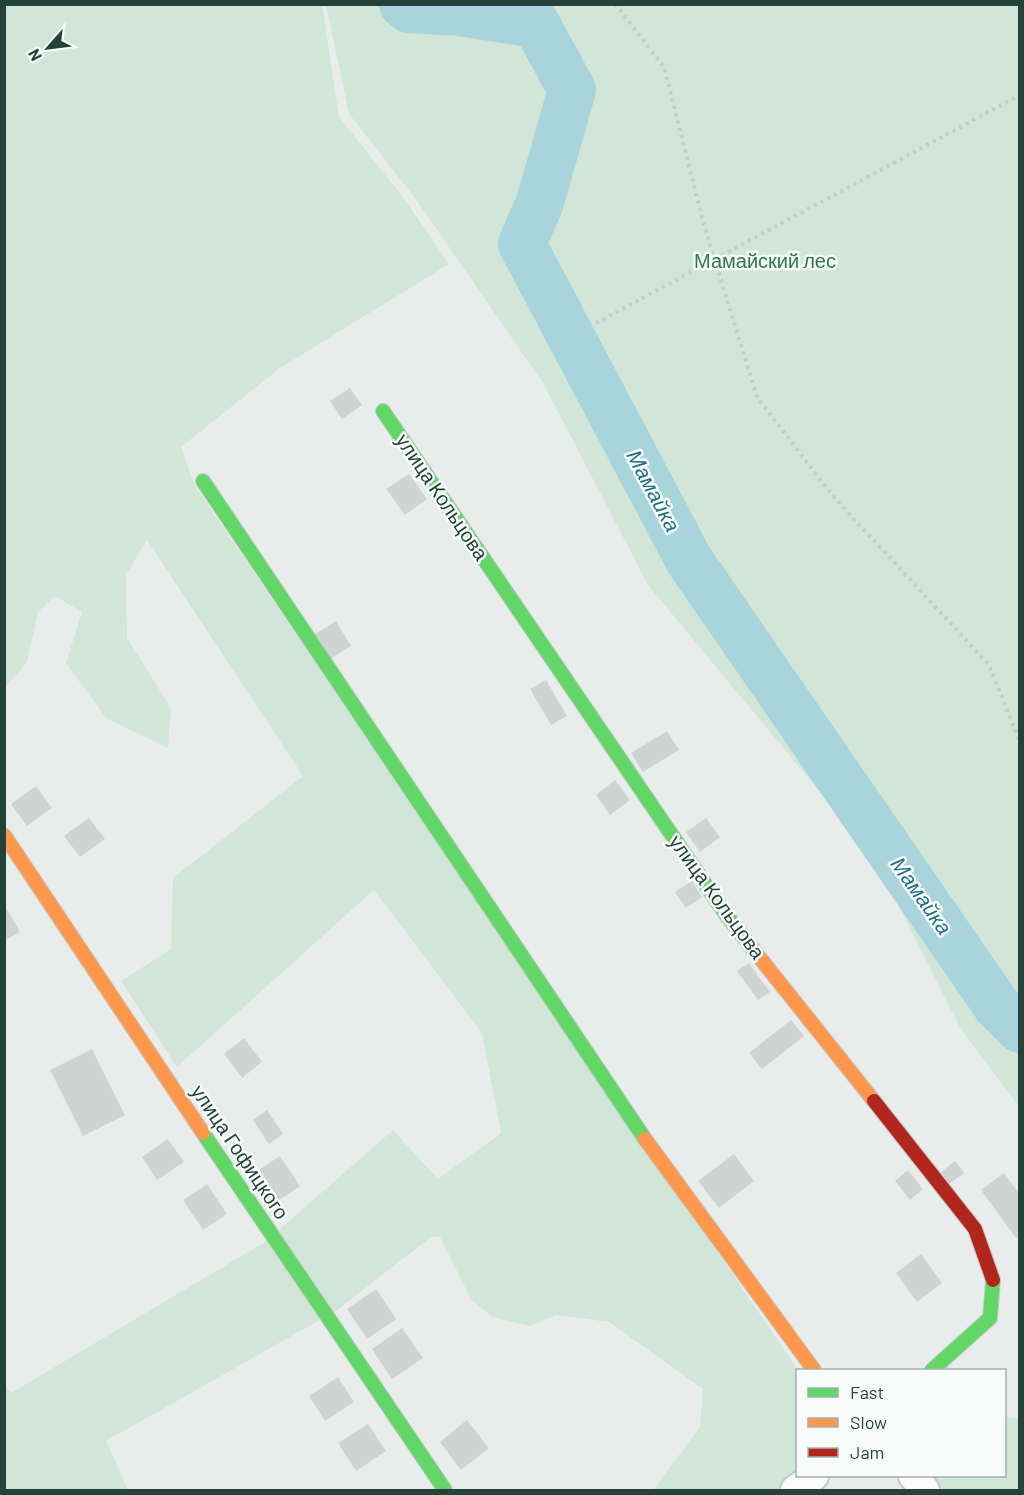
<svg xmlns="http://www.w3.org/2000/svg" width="1024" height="1495" font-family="Barlow,sans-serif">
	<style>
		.green { fill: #d1e6d8 }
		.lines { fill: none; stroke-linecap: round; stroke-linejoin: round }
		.river { stroke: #a9d4db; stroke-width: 48 }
		.building { fill: #cfd4d2 }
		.street-casing { stroke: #c5cac8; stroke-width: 32 }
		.fast-casing { stroke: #c3cbc8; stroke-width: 16 }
		.slow-casing { stroke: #c3cbc8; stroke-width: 16 }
		.jam-casing { stroke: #c3cbc8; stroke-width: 16 }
		.path { stroke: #c3ccca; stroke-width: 4; stroke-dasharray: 3 4.5; stroke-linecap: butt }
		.street { stroke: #fcfcfc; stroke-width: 28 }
		.fast { stroke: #63d668; stroke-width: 14 }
		.slow { stroke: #ff974d; stroke-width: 14 }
		.jam { stroke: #b3261e; stroke-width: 14 }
		.labels { text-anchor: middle; stroke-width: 5; stroke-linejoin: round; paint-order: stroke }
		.park-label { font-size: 20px; fill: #2d7a4b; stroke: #f7fbf9 }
		.street-label { font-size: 20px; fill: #24423a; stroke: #f7fbf9 }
		.water-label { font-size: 21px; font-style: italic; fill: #1c6f80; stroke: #f7fbf9 }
	</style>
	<rect width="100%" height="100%" fill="#e8edeb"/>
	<path class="green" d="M5,5H322L339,117L403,197L449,264L280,368L181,447L195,486L798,1370V1476L786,1490H653L700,1427L703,1389L609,1322L556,1315L530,1326L492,1317L471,1299L440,1237H431L337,1310L320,1320L106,1441L128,1490H5L4,1385L11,1393L265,1242L393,1130L438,1179L501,1133L482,1033L374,890L177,1067L121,981L171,949L173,878L303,776L147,540L126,575L127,638L171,708L168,748L106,718L66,663L82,612L55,596L38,612L27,662L5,688Z
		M326,5H1019V1106L962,1031L873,856L648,585L543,383L415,198L349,114Z
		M1005,1417L1019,1418V1490H943L933,1476H1004Z"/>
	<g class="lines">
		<path class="river" d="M403,4L409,9L460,12L536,24L572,90L540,202L522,244L689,560L997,1006L1020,1029"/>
	</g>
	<path class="building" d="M350,388L362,405L342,419L330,401Z
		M409,474L427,499L405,515L386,489Z
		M336,621L351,646L330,659L315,634Z
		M546,680L567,716L551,725L530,689Z
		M667,731L679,750L643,772L631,753Z
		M615,780L630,800L610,815L596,795Z
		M36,786L52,808L27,826L11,804Z
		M89,818L105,839L80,857L64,836Z
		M706,818L720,837L700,852L686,832Z
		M692,881L702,897L686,908L675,892Z
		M4,904L20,932L4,941Z
		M749,963L770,992L758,1000L737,971Z
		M791,1020L804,1036L762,1069L749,1053Z
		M244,1038L262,1062L242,1078L224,1054Z
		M92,1049L125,1115L83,1136L50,1070Z
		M267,1110L283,1134L269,1144L253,1120Z
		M168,1139L184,1162L157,1180L142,1157Z
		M734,1154L754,1181L719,1208L698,1181Z
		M280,1156L300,1186L272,1205L252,1174Z
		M955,1161L964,1173L949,1184L941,1172Z
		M908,1170L923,1189L910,1200L895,1181Z
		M1004,1173L1020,1195V1235L1016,1238L981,1190Z
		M207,1184L227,1214L203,1230L183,1200Z
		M921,1254L942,1283L917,1302L896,1273Z
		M376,1289L396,1319L367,1339L347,1309Z
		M402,1328L423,1358L392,1379L372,1349Z
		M338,1377L354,1402L325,1421L309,1396Z
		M467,1420L489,1448L461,1470L440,1442Z
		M368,1424L386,1451L356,1471L338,1443Z"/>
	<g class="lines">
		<defs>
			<path id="street" d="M913,1476L925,1490
				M795,1490L814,1476"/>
			<path id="fast" d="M383,411L725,913L752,948
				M203,481L645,1139
				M203,1133L445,1490
				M932,1370L990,1318L993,1280"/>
			<path id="slow" d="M4,835L203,1133
				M752,948L874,1101
				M645,1139L814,1370"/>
			<path id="jam" d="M874,1101L975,1229L993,1280"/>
		</defs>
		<use href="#street" class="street-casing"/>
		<use href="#fast" class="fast-casing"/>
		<use href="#slow" class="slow-casing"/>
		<use href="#jam" class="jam-casing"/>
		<path class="path" d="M615,4L664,67L704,225L757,397L832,495L989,665L1020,742
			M596,323L1020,95"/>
		<use href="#street" class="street"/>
		<use href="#fast" class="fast"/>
		<use href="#slow" class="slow"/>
		<use href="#jam" class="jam"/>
	</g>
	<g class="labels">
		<g class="park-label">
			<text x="765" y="268">Мамайский лес</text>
		</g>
		<g class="street-label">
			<text transform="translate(442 497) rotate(56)" y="7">улица Кольцова</text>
			<text transform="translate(717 897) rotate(54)" y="7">улица Кольцова</text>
			<text transform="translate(240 1152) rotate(56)" y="7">улица Гофицкого</text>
		</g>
		<g class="water-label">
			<text transform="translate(653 491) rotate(62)" y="7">Мамайка</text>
			<text transform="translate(921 896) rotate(55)" y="7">Мамайка</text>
		</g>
	</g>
	<rect width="1024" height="1495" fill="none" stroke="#24423a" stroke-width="12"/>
	<rect x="796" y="1369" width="210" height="108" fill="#f7fbf9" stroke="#a3b1ad" stroke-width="1.5"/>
	<rect x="808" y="1388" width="30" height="9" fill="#63d668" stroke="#a3b1ad" stroke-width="1.5"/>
	<text x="850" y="1399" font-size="18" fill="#24423a">Fast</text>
	<rect x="808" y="1418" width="30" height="9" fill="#ff974d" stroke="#a3b1ad" stroke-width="1.5"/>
	<text x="850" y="1429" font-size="18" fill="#24423a">Slow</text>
	<rect x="808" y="1448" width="30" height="9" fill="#b3261e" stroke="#a3b1ad" stroke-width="1.5"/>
	<text x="850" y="1459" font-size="18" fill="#24423a">Jam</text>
	<g transform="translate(48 48) rotate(242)" stroke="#f7fbf9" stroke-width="4.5" paint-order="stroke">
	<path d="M0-4.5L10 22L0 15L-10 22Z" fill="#24423a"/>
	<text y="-9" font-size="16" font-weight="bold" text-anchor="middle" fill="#24423a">N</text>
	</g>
</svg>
